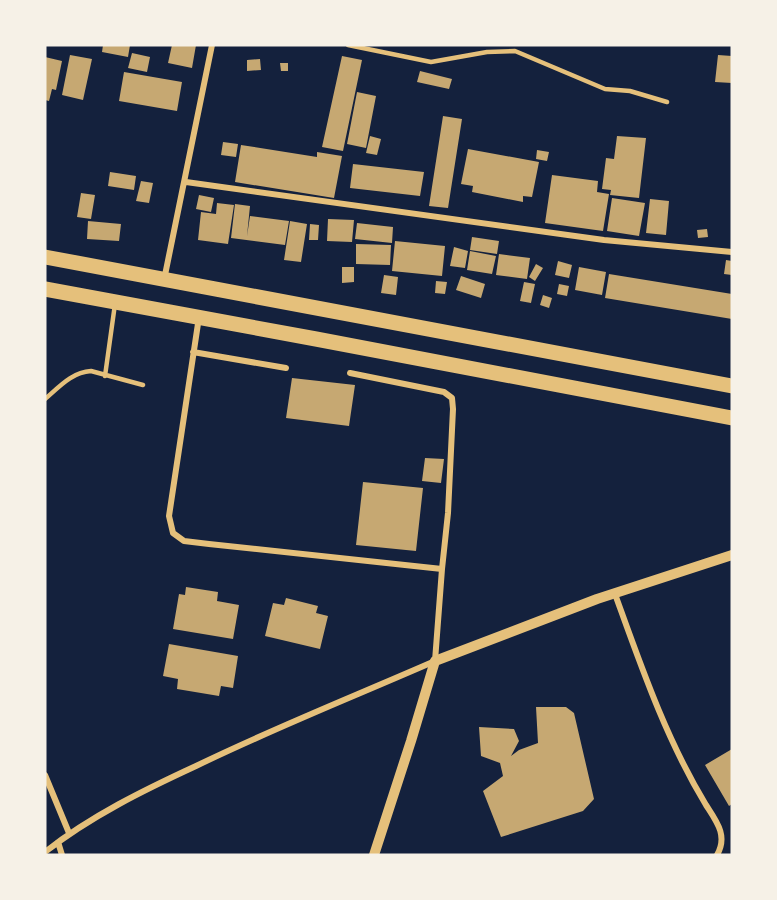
<svg xmlns="http://www.w3.org/2000/svg" width="777" height="900" font-family="Commissioner,sans-serif">
	<style>
		.building { fill: #c6a872 }
		.lines { fill: none; stroke-linecap: round; stroke-linejoin: round }
		.service { stroke: #e5c07b; stroke-width: 4.5 }
		.minor { stroke: #e5c07b; stroke-width: 6 }
		.tertiary { stroke: #e5c07b; stroke-width: 10 }
		.trunk { stroke: #e5c07b; stroke-width: 15 }
	</style>
	<rect width="100%" height="100%" fill="#14213d"/>
	<path class="building" d="M103,45H130L128,57L102,52Z
		M172,45H196L192,68L168,63Z
		M132,53L150,57L147,72L128,68Z
		M70,55L92,59L83,100L62,95Z
		M718,55L732,56V83L715,82Z
		M342,56L362,60L343,151L322,147Z
		M45,57L62,61L56,90L52,89L49,101L45,100Z
		M260,59L261,70L247,71V60Z
		M280,63H288V71H281Z
		M420,71L452,79L449,89L417,82Z
		M124,72L182,82L177,111L119,101Z
		M357,92L376,96L366,148L347,144Z
		M443,116L462,119L448,208L429,206Z
		M370,136L381,139L377,155L366,153Z
		M617,136L646,138L639,198L610,195L611,190L602,189L606,158L614,159Z
		M223,142L238,144L236,157L221,155Z
		M241,145L317,157V152L342,156L334,198L235,182Z
		M468,149L539,162L532,197L523,196V202L472,192L473,186L461,184Z
		M537,150L549,152L547,161L536,159Z
		M353,164L424,172L420,196L350,188Z
		M110,172L136,176L134,190L108,186Z
		M552,175L598,181L597,192L609,194L603,231L545,223Z
		M141,181L153,183L149,203L136,201Z
		M81,193L95,195L91,219L77,217Z
		M199,195L214,198L211,212L196,209Z
		M612,198L645,203L639,236L607,231Z
		M650,199L669,201L666,235L646,233Z
		M217,203L234,205L228,244L198,240L201,212L216,214Z
		M235,204L250,206L247,236L250,216L289,221L285,245L231,238Z
		M328,219L354,220L352,242L327,241Z
		M88,221L121,224L119,241L87,239Z
		M290,221L307,224L301,262L284,260Z
		M357,223L393,227L392,243L355,239Z
		M310,224L319,225L318,240H309Z
		M707,229L708,237L698,238L697,230Z
		M472,237L499,241L497,254L470,250Z
		M395,241L445,246L442,276L392,271Z
		M356,244L391,245L390,265L356,264Z
		M454,247L468,251L465,268L450,266Z
		M470,251L496,256L492,274L467,270Z
		M499,254L530,258L527,279L496,275Z
		M726,260L732,261V275L724,274Z
		M558,261L572,265L569,278L555,275Z
		M536,264L543,268L535,281L529,277Z
		M342,267H354V282L342,283Z
		M579,267L606,272L602,295L575,290Z
		M609,274L732,294V319L605,298Z
		M384,275L398,277L396,295L381,293Z
		M461,276L485,284L481,298L456,290Z
		M436,281L447,282L445,294L435,293Z
		M524,282L535,284L531,303L520,301Z
		M559,284L569,286L567,296L557,294Z
		M543,295L552,298L549,308L540,305Z
		M292,378L355,385L349,426L286,418Z
		M425,458L444,459L441,483L422,481Z
		M363,482L423,488L416,551L356,545Z
		M186,587L218,592L217,601L239,605L233,639L173,629L179,594L185,595Z
		M286,598L318,606L316,613L328,616L320,649L265,636L273,603L284,605Z
		M169,644L238,656L233,688L221,686L219,696L177,689L178,679L163,676Z
		M536,707H566L574,713L594,799L583,811L501,837L483,791L503,776L500,763L481,756L479,727L514,729L519,741L511,756L519,750L538,743Z
		M732,749V804L729,806L705,765Z"/>
	<g class="lines">
		<path class="service" d="M348,45L431,62L487,52L515,51L605,89L630,91L667,102
			M105,376L115,304
			M45,399C59,387 72,372 91,371L143,385"/>
		<path class="minor" d="M186,182L604,240L732,252
			M164,280L212,45
			M199,317L169,516L173,533L184,541L209,544L442,569
			M193,352L286,368
			M615,594C641,666 666,739 706,805C717,822 728,836 717,855
			M45,775L69,833
			M58,842L62,855
			M45,852C91,816 144,790 196,766C274,728 355,696 435,661L442,569L448,513L453,409L452,398L444,392L350,373"/>
		<path class="tertiary" d="M374,855L411,741L435,661L597,599L732,555"/>
		<path class="trunk" d="M45,257L732,386
			M45,289L316,339L732,418"/>
	</g>
	<rect width="777" height="900" fill="none" stroke="#f6f1e7" stroke-width="93"/>
</svg>
